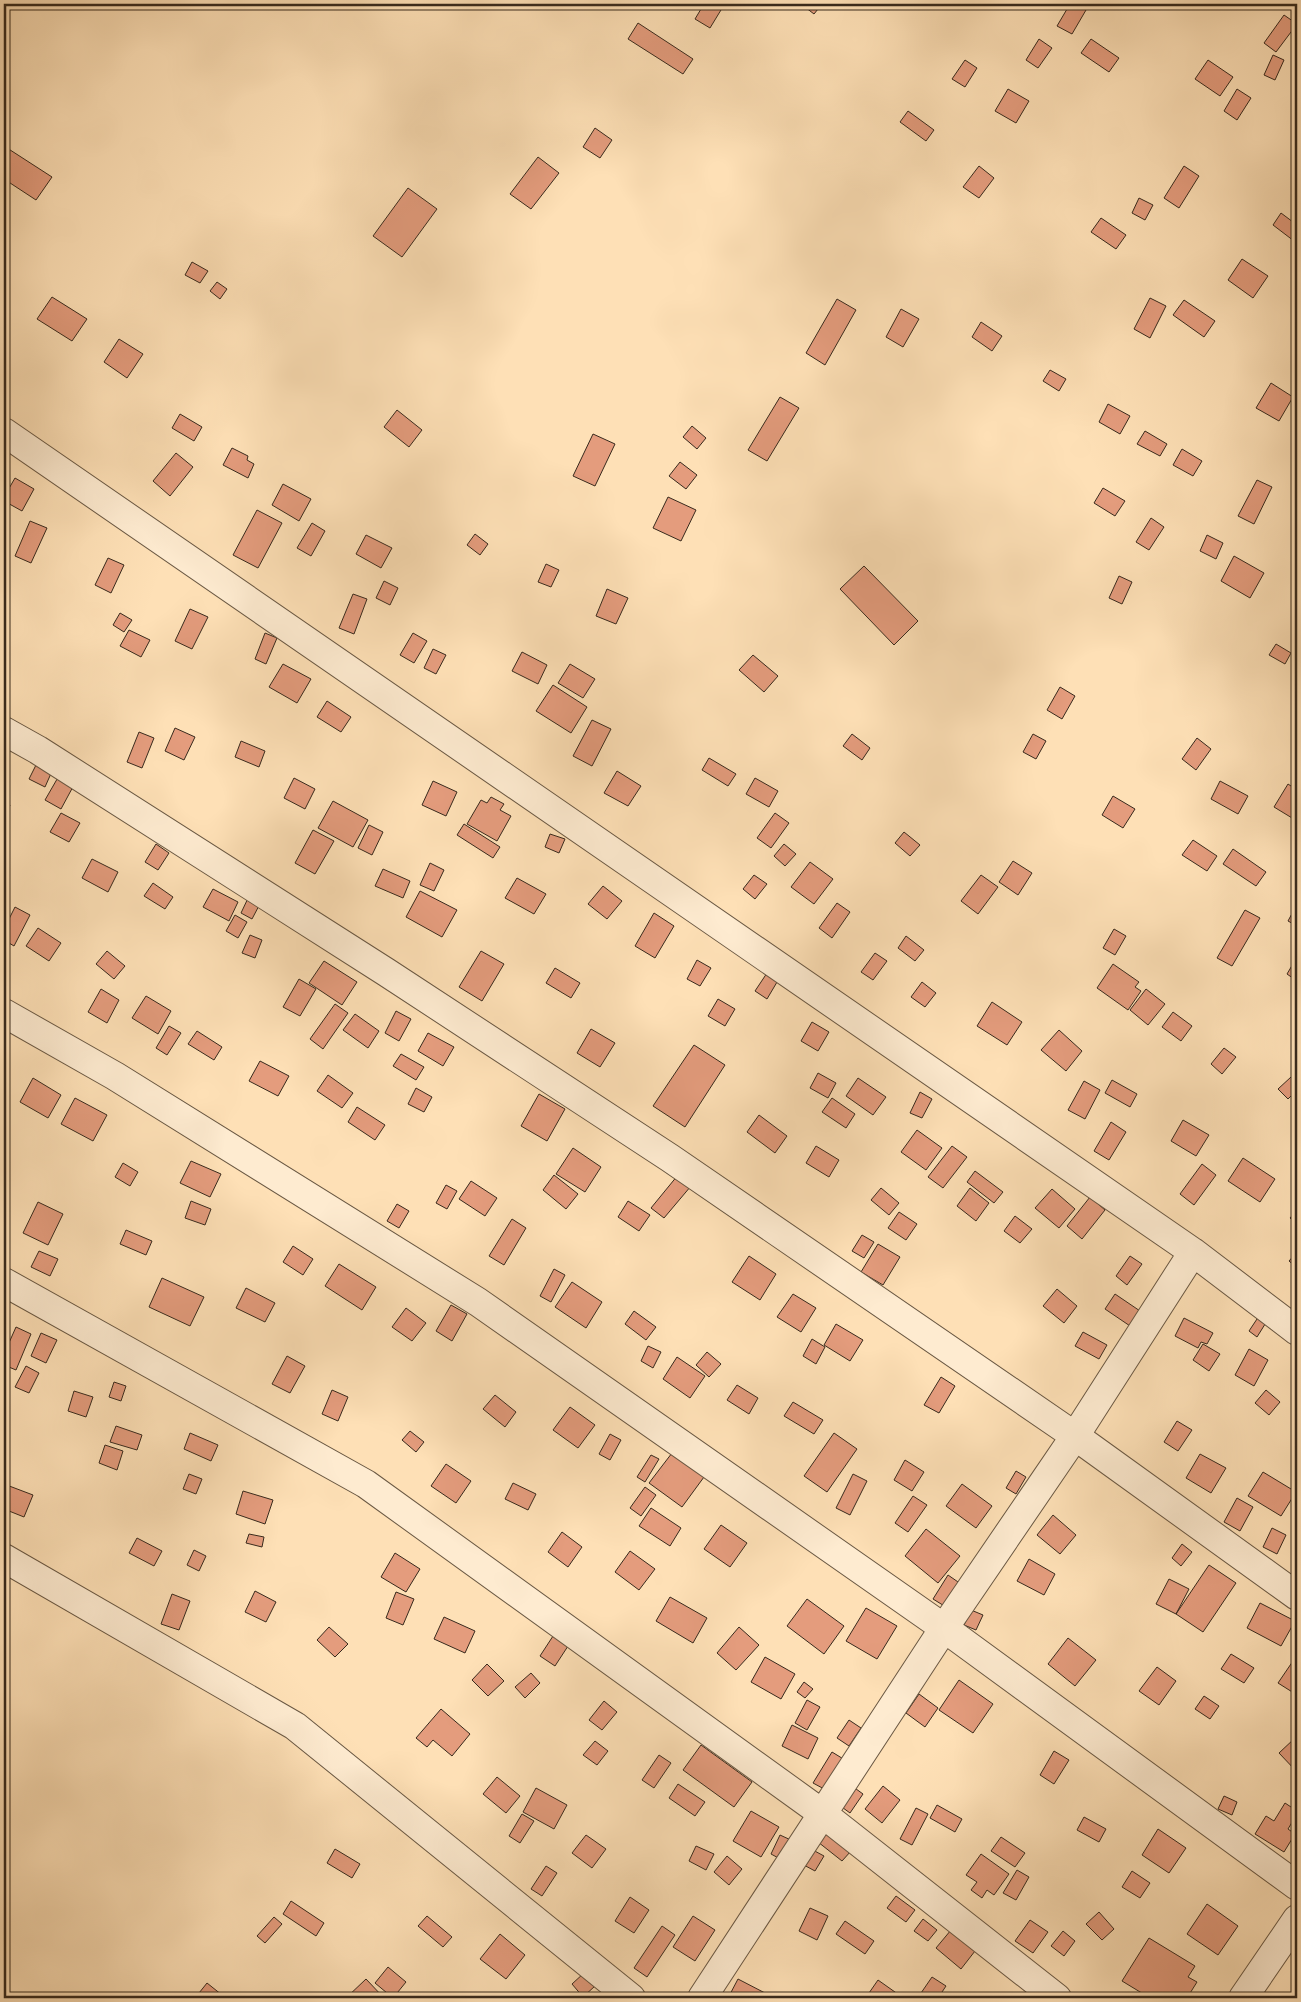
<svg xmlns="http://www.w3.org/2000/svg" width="1301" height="2002" font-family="'Sorts Mill Goudy',serif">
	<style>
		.building { fill: #e49c7d; stroke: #382a1d }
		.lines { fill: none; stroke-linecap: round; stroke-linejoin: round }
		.minor-casing { stroke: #6a5843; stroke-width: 30 }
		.minor { stroke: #feebd0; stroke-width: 28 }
	</style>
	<rect width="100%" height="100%" fill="#fee0b6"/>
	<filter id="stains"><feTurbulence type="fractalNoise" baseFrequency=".004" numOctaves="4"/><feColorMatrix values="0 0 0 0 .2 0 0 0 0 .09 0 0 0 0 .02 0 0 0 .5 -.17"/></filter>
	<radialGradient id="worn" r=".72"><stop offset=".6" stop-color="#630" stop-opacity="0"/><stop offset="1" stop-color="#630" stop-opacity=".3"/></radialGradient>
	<path class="building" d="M704,4L724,5L710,28L695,19Z
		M801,4H822L814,14Z
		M1070,4H1075L1086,10L1072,34L1057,26Z
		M1284,15L1297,24L1276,52L1264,43Z
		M638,23L693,59L683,74L628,39Z
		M1039,39L1052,48L1038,68L1026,60Z
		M1091,39L1119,58L1109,72L1081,53Z
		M1273,55L1284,60L1275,80L1264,75Z
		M965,60L977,68L965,87L952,79Z
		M1208,60L1233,77L1220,96L1195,79Z
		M1008,89L1029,101L1016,123L995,111Z
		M1237,89L1251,98L1237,120L1224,111Z
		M908,111L934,130L926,141L900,122Z
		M595,128L612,140L600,158L583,147Z
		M4,146L52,177L36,200L4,179Z
		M538,157L559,173L531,209L510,194Z
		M979,166L994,178L979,198L963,187Z
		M1184,166L1199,176L1179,208L1164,198Z
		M408,188L437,209L402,257L373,236Z
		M1139,198L1153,205L1145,220L1132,213Z
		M1281,213L1297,225V237L1294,241L1273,225Z
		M1101,218L1126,235L1116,249L1091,232Z
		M1242,259L1268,276L1253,298L1228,280Z
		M192,262L208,271L200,283L185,275Z
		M217,282L227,289L220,299L210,291Z
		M52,297L87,319L72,341L37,319Z
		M1150,298L1166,306L1150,338L1134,329Z
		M837,299L856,310L825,365L806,353Z
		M1184,300L1215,321L1204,337L1173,315Z
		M901,309L919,319L903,347L886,337Z
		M981,322L1002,336L992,351L972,337Z
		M119,339L143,354L127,378L104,362Z
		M1050,370L1066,379L1059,391L1043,381Z
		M1271,383L1293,397L1279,421L1256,408Z
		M780,397L799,408L767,461L748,450Z
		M1108,404L1130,416L1120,434L1099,422Z
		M397,410L422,430L409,447L384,427Z
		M180,414L202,427L194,441L172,428Z
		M692,426L706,438L697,449L683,437Z
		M1145,431L1167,444L1160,456L1137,444Z
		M593,434L615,444L595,486L573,476Z
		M232,448L248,456L247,460L254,464L248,478L223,465Z
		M1182,449L1202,461L1193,476L1173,465Z
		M176,453L193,467L170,496L153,481Z
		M680,462L697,475L686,489L669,476Z
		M15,478L34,489L22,511L4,501V497Z
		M1257,480L1272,487L1254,524L1238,516Z
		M283,484L311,499L299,521L272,505Z
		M1103,488L1125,501L1115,516L1094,503Z
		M668,497L696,510L681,541L653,528Z
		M257,510L282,523L258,568L233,555Z
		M1151,518L1164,527L1149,550L1136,542Z
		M30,521L47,528L31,563L15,556Z
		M312,523L325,531L311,556L297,548Z
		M475,534L488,544L480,555L467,545Z
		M366,535L392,548L381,568L356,554Z
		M1207,535L1223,543L1216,559L1200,551Z
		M1234,556L1264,573L1250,598L1221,581Z
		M108,558L124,565L111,593L95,585Z
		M546,564L559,570L551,587L538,582Z
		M864,566L918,621L894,645L840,589Z
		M1119,576L1132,582L1122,604L1109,598Z
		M384,581L398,588L390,605L376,598Z
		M607,589L628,598L616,624L596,616Z
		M353,594L367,599L354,634L339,628Z
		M190,609L208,617L192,649L175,641Z
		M120,613L132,620L124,632L113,625Z
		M129,630L150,640L141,657L120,646Z
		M265,633L277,638L266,664L255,659Z
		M413,633L427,641L414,663L400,655Z
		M1276,644L1291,653L1285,664L1269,655Z
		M433,649L446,655L436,674L424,668Z
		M522,652L547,665L538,684L512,671Z
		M753,655L778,676L764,692L739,670Z
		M283,664L311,679L297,703L269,687Z
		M570,664L595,679L583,698L558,683Z
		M553,685L587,707L571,733L536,711Z
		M1060,687L1075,696L1062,719L1047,710Z
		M327,701L351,717L341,732L317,717Z
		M592,720L611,729L592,766L573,756Z
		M175,728L195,737L184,760L165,751Z
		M139,732L154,738L142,768L127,762Z
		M852,734L870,748L862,760L843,746Z
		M1033,734L1046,741L1036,759L1023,752Z
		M1197,738L1211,749L1196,770L1182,759Z
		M241,741L265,751L259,767L235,757Z
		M709,758L736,774L728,786L702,770Z
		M38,761L53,769L45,787L29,779Z
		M617,771L641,786L628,806L604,793Z
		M60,774L75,783L61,809L45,800Z
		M294,778L315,789L305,809L284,798Z
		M755,778L778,791L769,807L746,794Z
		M433,781L457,792L446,816L422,805Z
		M1220,781L1248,796L1238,814L1211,799Z
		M1288,784L1297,790V821L1274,807Z
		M1113,796L1135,809L1123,828L1102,815Z
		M491,797L504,804L500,810L511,816L497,841L467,824L481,800L487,803Z
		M333,801L368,820L353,847L318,828Z
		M4,803L10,805L4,819Z
		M61,813L80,823L69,842L50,832Z
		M775,813L789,823L771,848L757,838Z
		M464,824L500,847L493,858L457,835Z
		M369,825L383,832L372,855L358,848Z
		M313,830L334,841L315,874L295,863Z
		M904,832L920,845L910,856L895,843Z
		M550,834L565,839L559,853L545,847Z
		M1193,840L1217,856L1207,871L1182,855Z
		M156,844L169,853L158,870L145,862Z
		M784,844L796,854L785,866L774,856Z
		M1233,849L1266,872L1256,886L1223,864Z
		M92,859L118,872L108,892L82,878Z
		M1013,861L1032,873L1018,895L999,882Z
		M810,862L833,879L814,904L791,887Z
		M430,863L444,870L434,891L420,885Z
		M383,869L410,881L403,898L375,886Z
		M754,875L767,884L755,899L743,889Z
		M981,875L998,887L978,914L961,901Z
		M517,878L546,894L534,914L505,898Z
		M153,883L173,897L165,909L144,896Z
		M603,886L622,901L607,919L588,904Z
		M213,889L238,902L229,921L203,907Z
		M420,891L457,910L442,937L406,917Z
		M250,894L262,900L252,919L241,913Z
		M837,903L850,912L832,938L819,928Z
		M15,907L30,915L14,946L4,940V929Z
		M1295,908L1297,909V926L1288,921Z
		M1245,910L1260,918L1232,966L1217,958Z
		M654,913L674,926L655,958L635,946Z
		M235,915L247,922L238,938L226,931Z
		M38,928L61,943L49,961L26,946Z
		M1114,929L1126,936L1115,955L1103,948Z
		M250,935L262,940L255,958L242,953Z
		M906,936L924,950L915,961L898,948Z
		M107,951L125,966L114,979L96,964Z
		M481,951L504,964L482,1001L459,987Z
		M875,953L887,961L873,980L861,972Z
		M1297,957V981L1287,974Z
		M697,960L711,968L700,986L687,979Z
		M324,961L357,982L342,1005L309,983Z
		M1113,964L1139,982L1135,987L1141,991L1128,1010L1097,988Z
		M555,968L580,983L571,998L546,983Z
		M769,970L780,977L767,999L755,991Z
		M299,979L316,989L300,1016L283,1007Z
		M922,982L936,993L925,1007L911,997Z
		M101,989L119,1000L107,1023L88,1012Z
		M1146,989L1165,1004L1148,1025L1130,1010Z
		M146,996L171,1011L158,1034L132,1018Z
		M718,999L735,1009L725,1026L708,1016Z
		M992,1002L1022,1022L1007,1045L977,1026Z
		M335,1004L348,1013L323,1049L310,1039Z
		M396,1011L411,1019L399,1041L385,1033Z
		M1173,1012L1192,1026L1181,1041L1162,1027Z
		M355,1014L379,1031L368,1048L343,1030Z
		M812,1022L829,1032L818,1051L801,1041Z
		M169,1026L181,1033L167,1055L156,1048Z
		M591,1029L615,1043L600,1067L577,1053Z
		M1059,1030L1082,1051L1066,1071L1041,1050Z
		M197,1031L222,1047L214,1060L188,1044Z
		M428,1033L454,1047L443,1066L418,1051Z
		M694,1045L725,1065L685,1127L653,1106Z
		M1224,1048L1236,1057L1222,1074L1211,1064Z
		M401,1054L424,1067L416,1080L393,1066Z
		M260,1061L289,1076L278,1096L249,1081Z
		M818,1073L836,1083L828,1098L810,1088Z
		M328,1075L353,1093L342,1108L317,1091Z
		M1291,1077L1297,1083V1090L1288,1099L1278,1089Z
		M33,1078L61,1095L48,1118L20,1102Z
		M858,1078L886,1097L873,1115L846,1096Z
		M1112,1080L1137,1094L1130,1107L1105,1093Z
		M1084,1081L1100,1090L1085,1119L1068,1110Z
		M416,1088L432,1097L424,1112L408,1104Z
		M920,1092L932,1099L922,1118L910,1113Z
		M539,1094L565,1109L547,1141L521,1126Z
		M75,1098L107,1115L93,1141L61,1124Z
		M832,1098L855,1114L846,1128L822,1112Z
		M357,1107L385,1125L375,1140L348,1122Z
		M759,1115L787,1136L775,1153L747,1132Z
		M1183,1120L1209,1135L1196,1156L1171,1141Z
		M1111,1122L1126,1132L1109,1160L1094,1151Z
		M917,1130L942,1148L926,1170L901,1152Z
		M816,1146L839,1160L829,1177L806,1163Z
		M952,1146L967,1157L943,1188L928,1177Z
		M573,1148L601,1167L585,1192L556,1174Z
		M1243,1158L1275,1179L1260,1202L1228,1181Z
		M191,1161L221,1174L210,1197L180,1183Z
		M123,1163L138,1172L130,1186L115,1177Z
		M1202,1164L1216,1175L1194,1205L1180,1194Z
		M975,1171L1003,1192L994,1203L967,1182Z
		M554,1175L578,1194L566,1209L543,1190Z
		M678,1175L691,1186L664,1218L651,1208Z
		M471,1181L497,1198L485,1216L459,1199Z
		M446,1185L457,1191L447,1209L436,1203Z
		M881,1188L899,1203L889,1215L871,1200Z
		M970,1188L989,1203L976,1221L957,1206Z
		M1052,1189L1075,1209L1059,1228L1035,1208Z
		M1090,1197L1105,1210L1082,1239L1067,1226Z
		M191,1201L211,1209L205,1225L185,1218Z
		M628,1201L650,1215L639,1231L618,1217Z
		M38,1202L63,1214L48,1245L23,1233Z
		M397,1204L409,1211L399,1228L387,1221Z
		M1297,1210V1224L1290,1218Z
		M899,1212L917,1224L906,1240L888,1228Z
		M1015,1216L1032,1229L1020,1243L1004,1231Z
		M512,1219L526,1228L504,1265L489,1256Z
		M126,1230L152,1241L146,1255L120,1244Z
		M862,1235L874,1242L864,1258L852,1251Z
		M878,1244L900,1257L883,1285L861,1272Z
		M293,1246L313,1259L303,1275L283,1262Z
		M39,1251L58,1259L50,1276L31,1267Z
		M1297,1252V1268L1289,1261Z
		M749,1256L776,1274L760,1300L732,1282Z
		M1130,1256L1142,1264L1127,1285L1116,1276Z
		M339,1264L376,1287L362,1310L325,1286Z
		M554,1269L565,1275L551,1302L540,1296Z
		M162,1278L204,1297L190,1326L149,1307Z
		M572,1282L602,1302L586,1328L555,1307Z
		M246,1288L275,1303L265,1322L236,1308Z
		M1057,1289L1077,1306L1064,1323L1043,1306Z
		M793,1294L816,1308L801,1332L777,1317Z
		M1115,1294L1143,1313L1133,1328L1105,1309Z
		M451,1305L467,1314L452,1341L436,1331Z
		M406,1308L426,1323L412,1341L392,1327Z
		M634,1311L656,1327L646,1340L625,1324Z
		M1259,1316L1267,1321L1257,1337L1249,1331Z
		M1184,1318L1213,1333L1207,1344L1201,1342L1198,1348L1175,1336Z
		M836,1324L863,1340L850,1361L824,1345Z
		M16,1327L31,1334L16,1370L4,1365V1354Z
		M1083,1332L1107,1345L1099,1359L1075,1346Z
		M41,1333L57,1340L46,1363L31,1356Z
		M812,1339L825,1347L816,1364L803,1356Z
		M1203,1344L1220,1354L1209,1371L1193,1360Z
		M648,1346L661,1352L653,1368L641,1361Z
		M1249,1349L1268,1360L1254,1386L1235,1375Z
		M707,1352L721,1364L709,1377L696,1365Z
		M287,1356L305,1366L290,1393L272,1384Z
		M677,1357L705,1376L690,1398L663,1379Z
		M26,1366L39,1373L29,1393L15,1387Z
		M941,1377L955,1386L939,1413L924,1405Z
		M114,1382L126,1386L121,1401L109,1397Z
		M737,1385L758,1398L749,1414L727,1400Z
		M332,1390L348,1397L338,1421L322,1414Z
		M1266,1390L1280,1402L1269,1415L1255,1403Z
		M74,1391L93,1397L86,1417L68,1411Z
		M495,1395L516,1412L505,1427L483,1409Z
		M793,1402L823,1420L814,1434L784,1416Z
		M570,1407L595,1425L578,1448L553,1430Z
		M1177,1421L1192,1430L1178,1451L1164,1442Z
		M116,1426L142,1435L137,1450L110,1442Z
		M410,1431L424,1442L416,1452L402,1440Z
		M190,1433L218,1445L211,1461L184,1449Z
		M834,1433L857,1449L827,1492L804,1476Z
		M610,1434L621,1440L610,1460L599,1454Z
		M105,1445L123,1451L117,1470L99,1463Z
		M672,1453L704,1477L682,1507L649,1483Z
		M1200,1454L1226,1468L1211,1493L1186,1478Z
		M651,1455L659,1459L645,1482L637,1477Z
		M905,1460L924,1472L912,1491L894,1480Z
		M446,1464L471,1481L456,1503L431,1486Z
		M1016,1471L1026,1477L1016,1494L1006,1488Z
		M1263,1472L1296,1492L1281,1516L1248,1496Z
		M189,1474L202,1479L196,1494L183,1489Z
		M853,1474L867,1481L850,1515L836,1508Z
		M513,1483L536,1494L528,1510L505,1499Z
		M4,1484L33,1495L24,1517L4,1509Z
		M962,1484L992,1506L976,1528L946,1506Z
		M645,1487L656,1495L641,1516L630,1508Z
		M243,1491L273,1500L265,1524L236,1514Z
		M913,1496L927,1505L908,1532L895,1523Z
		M1237,1498L1253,1507L1240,1531L1224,1522Z
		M651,1508L681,1528L670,1546L639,1526Z
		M1053,1515L1076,1535L1060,1554L1037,1535Z
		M721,1525L747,1543L730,1567L704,1549Z
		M1272,1528L1286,1535L1277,1554L1263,1547Z
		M926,1529L960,1556L938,1583L905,1556Z
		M562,1532L582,1547L568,1567L548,1552Z
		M249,1534L264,1537L262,1547L246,1543Z
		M137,1538L162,1551L154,1566L129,1553Z
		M1182,1544L1192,1552L1181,1566L1172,1558Z
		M194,1550L206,1556L199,1571L187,1565Z
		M630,1551L655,1569L639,1590L615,1572Z
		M395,1553L420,1569L406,1592L381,1577Z
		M1029,1559L1055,1574L1044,1595L1017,1581Z
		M1209,1565L1236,1583L1203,1632L1176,1614Z
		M948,1575L961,1584L946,1607L933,1599Z
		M1169,1579L1189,1589L1176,1614L1156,1604Z
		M255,1591L276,1602L266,1622L245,1612Z
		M396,1592L414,1599L403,1625L386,1618Z
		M172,1594L190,1601L179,1630L161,1624Z
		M670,1597L707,1618L693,1643L656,1621Z
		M807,1599L844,1626L824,1654L787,1626Z
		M1260,1603L1295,1621L1281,1646L1247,1628Z
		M866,1608L897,1626L877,1659L846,1641Z
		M971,1610L983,1615L976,1630L964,1625Z
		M444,1617L475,1631L465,1653L434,1639Z
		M329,1627L348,1644L335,1657L317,1640Z
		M739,1627L759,1645L736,1670L717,1653Z
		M555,1633L570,1643L555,1666L540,1656Z
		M1068,1638L1096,1660L1075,1686L1048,1664Z
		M1231,1654L1254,1668L1244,1683L1221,1669Z
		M765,1657L795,1674L781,1699L751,1682Z
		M1293,1661L1297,1663V1695L1278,1683Z
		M487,1664L504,1681L488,1696L472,1680Z
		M1157,1667L1176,1681L1159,1705L1139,1691Z
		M531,1673L540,1683L525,1698L515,1687Z
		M959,1680L993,1704L973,1733L939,1710Z
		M804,1682L813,1689L805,1698L797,1692Z
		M919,1694L938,1708L925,1727L906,1713Z
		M1204,1696L1219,1706L1210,1719L1195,1709Z
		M807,1700L820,1707L807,1730L795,1723Z
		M604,1701L617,1712L602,1730L589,1720Z
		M441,1709L470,1734L452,1756L433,1740L427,1747L416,1738Z
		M849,1720L861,1728L849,1746L837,1738Z
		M792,1725L818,1738L808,1759L782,1746Z
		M1295,1738L1297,1741V1772L1279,1753Z
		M595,1741L608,1751L597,1765L583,1755Z
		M701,1745L752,1782L734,1807L683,1770Z
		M1054,1751L1069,1760L1054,1784L1040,1775Z
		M832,1752L845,1760L826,1790L813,1783Z
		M659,1755L671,1763L654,1788L642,1780Z
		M497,1777L520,1796L506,1813L483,1794Z
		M678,1784L705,1802L695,1816L669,1798Z
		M852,1786L863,1794L850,1813L839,1805Z
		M883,1786L900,1800L882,1823L865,1809Z
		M536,1788L567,1805L554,1829L523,1812Z
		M1224,1796L1237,1802L1232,1815L1218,1809Z
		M1285,1803L1297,1811V1814L1288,1829L1295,1834L1284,1852L1255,1834L1266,1816L1274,1821Z
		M937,1805L962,1819L955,1832L930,1818Z
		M916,1808L928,1814L912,1845L900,1839Z
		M751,1811L779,1827L761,1857L733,1841Z
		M522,1814L534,1821L520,1843L509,1836Z
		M1084,1817L1106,1829L1099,1842L1077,1830Z
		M1158,1829L1186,1848L1169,1873L1142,1855Z
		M826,1832L851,1851L842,1861L818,1842Z
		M586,1835L606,1849L592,1868L572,1853Z
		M780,1835L793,1841L784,1861L771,1854Z
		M1001,1837L1025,1853L1015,1867L991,1851Z
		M696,1846L714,1854L706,1870L689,1861Z
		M335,1849L360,1864L352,1878L327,1863Z
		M811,1849L824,1856L815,1871L802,1864Z
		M981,1854L1009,1874L994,1895L987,1890L982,1898L971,1890L977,1882L966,1875Z
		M727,1856L742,1869L729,1885L714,1872Z
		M546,1866L557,1873L542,1896L531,1889Z
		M1017,1870L1029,1877L1016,1900L1003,1893Z
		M1132,1871L1150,1883L1140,1898L1122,1887Z
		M896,1896L915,1910L906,1922L887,1908Z
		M630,1897L649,1910L634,1933L615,1921Z
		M291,1901L324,1923L316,1936L283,1914Z
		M1207,1904L1238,1926L1218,1955L1187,1934Z
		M810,1908L828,1916L817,1940L799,1931Z
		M1099,1912L1114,1929L1102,1940L1086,1924Z
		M427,1916L452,1937L443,1947L418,1926Z
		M693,1916L715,1930L695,1961L673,1947Z
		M274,1917L282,1924L265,1943L257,1936Z
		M923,1919L937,1930L928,1941L914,1931Z
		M1030,1920L1048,1932L1033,1953L1015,1941Z
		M845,1921L874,1941L865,1954L836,1934Z
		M662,1926L675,1935L647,1977L634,1968Z
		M951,1930L975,1951L961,1969L936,1948Z
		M1063,1931L1075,1941L1064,1956L1051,1946Z
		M500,1934L525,1955L506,1979L480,1959Z
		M1149,1938L1195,1966L1188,1977L1197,1982L1187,1998H1180L1174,1995L1172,1998H1161L1153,1993L1150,1998L1122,1981Z
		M388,1967L406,1982L393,1998L375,1983Z
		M584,1973L595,1986L583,1997L572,1984Z
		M932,1977L946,1986L938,1998H929L921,1993Z
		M366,1979L384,1998H346Z
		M738,1979L765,1993L762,1998H728Z
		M878,1980L902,1997L901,1998H877L869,1993Z
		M207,1983L222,1995L220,1998H195Z"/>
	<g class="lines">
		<defs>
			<path id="minor" d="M4,432L1193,1252L1297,1331
				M4,731L38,750L386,972L670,1158L1075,1436L1297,1596
				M4,1013L115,1076L478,1302L944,1628L1297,1886
				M4,1282L366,1484L823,1814L1057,1998
				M4,1558L295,1726L631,1998
				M702,1998L944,1628L1075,1436L1193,1252
				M1243,1998L1297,1919"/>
		</defs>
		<use href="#minor" class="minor-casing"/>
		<use href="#minor" class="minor"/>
	</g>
	<rect width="1301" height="2002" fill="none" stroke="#fee0b6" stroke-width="20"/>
	<rect x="5" y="5" width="1291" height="1992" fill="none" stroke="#382a1d" stroke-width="2.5"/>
	<rect x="10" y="10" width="1281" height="1982" fill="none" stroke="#382a1d"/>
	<rect width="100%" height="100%" filter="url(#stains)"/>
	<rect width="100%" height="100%" fill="url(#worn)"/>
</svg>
